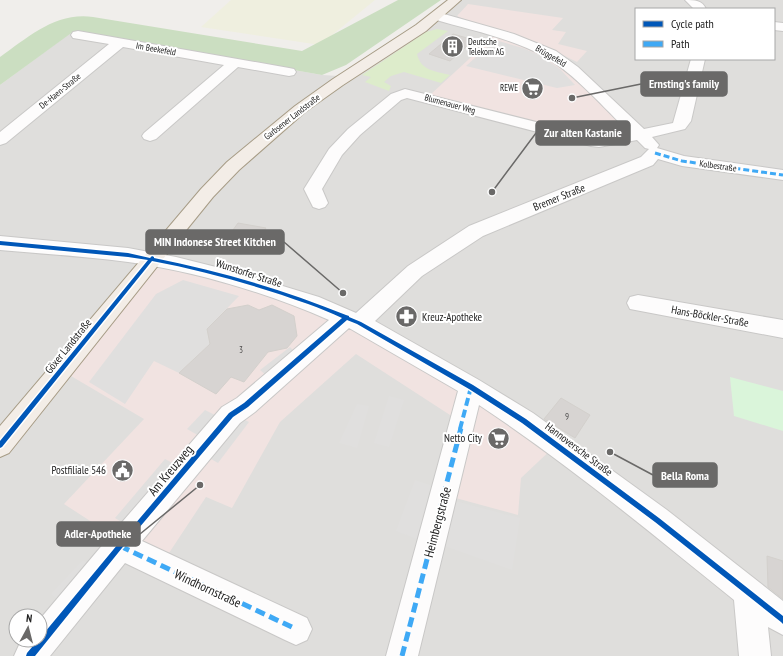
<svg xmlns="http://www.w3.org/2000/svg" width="783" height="656" font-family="'PT Sans Narrow',sans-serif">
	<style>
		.residential { fill: #dfdedc; fill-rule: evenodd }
		.commercial { fill: #f1e3e1 }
		.farmland { fill: #efefdf }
		.grass { fill: #ddeccb }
		.forest { fill: #cbdec1 }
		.park { fill: #daf5da }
		.parking { fill: #e0dfde }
		.building { fill: #d7d4d2; stroke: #d3d0cc }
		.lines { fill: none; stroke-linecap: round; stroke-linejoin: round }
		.minor-casing { stroke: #c9c8c7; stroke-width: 2 }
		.major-casing { stroke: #a79c86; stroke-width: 2 }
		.minor { fill: #fdfcfc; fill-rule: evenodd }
		.major { fill: #f3ede7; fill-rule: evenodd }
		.quiet-far2 { stroke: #3fa9f5; stroke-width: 3; stroke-dasharray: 6 3; stroke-linecap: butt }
		.quiet-far1 { stroke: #3fa9f5; stroke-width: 4; stroke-dasharray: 8 4; stroke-linecap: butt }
		.quiet { stroke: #3fa9f5; stroke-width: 5; stroke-dasharray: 10 5; stroke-linecap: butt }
		.cycleway-casing { stroke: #fff; stroke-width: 3 }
		.cycleway { fill: #0057b8; fill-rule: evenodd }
		.labels { text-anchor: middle; stroke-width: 4; stroke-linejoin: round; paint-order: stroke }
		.far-poi-label { font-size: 9px; fill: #222; stroke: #fff; text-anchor: start }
		.far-street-label { font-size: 9px; fill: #222; stroke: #fff }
		.number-label { font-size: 9px; fill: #4f4e4e }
		.street-label { font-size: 11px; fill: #222; stroke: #fff }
		.poi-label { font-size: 11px; fill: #222; stroke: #fff; text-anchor: end }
		.near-street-label { font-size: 13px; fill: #222; stroke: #fff }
		.leader { fill: none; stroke: #6a6968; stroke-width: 1.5 }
		.callout-dot { fill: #6a6968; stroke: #fff; stroke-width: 1.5 }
		.callout { fill: #6a6968; stroke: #6a6968; stroke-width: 1.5 }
		.callout-label { font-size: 12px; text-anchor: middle; font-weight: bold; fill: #fff }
	</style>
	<rect width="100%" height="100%" fill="#f0eeeb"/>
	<path class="residential" d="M455,0H783V656H0V85L73,31L322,75L356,77ZM636,9H774V59H636ZM16,616H40V640H16Z"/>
	<path class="commercial" d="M468,4L563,18L552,30L566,32L558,44L587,51L577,62L536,42L471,22L457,16Z
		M494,36L509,41L547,56L575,78L626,128L588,136L430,95Z
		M162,261L310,303L556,445L521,478L518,515L452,497L467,426L356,354L280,422L232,508L206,497L169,553L131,538L121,541L64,504L144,419L71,376Z"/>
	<path class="farmland" d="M231,0H375L320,45L201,27Z"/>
	<path class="grass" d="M437,29L448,31L417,54C421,71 435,71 450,75L441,83L404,72L391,76L384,82L391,86L389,91L365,82L371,77L362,75L426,32Z"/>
	<path class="forest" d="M398,0H441L346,65L322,75L74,31L0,85V57C29,37 55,12 93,17L302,51Z"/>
	<path class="park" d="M730,377L783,391V431L734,416Z"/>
	<path class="parking" d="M495,40L523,48L541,56L560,69L575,85L557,88L466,66Z
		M183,280L239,296L207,329L210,344L179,373L154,361L125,404L89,382L156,294Z
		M290,347L297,354L268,377L260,370Z
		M389,396L404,400L389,447L374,443Z
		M357,404L369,406L357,448L339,443Z
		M205,410L219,417L201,437L187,429Z
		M235,415L249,422L218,463L204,455Z
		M165,459L178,466L128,526L115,518Z
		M415,480L439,488L422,541L396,531Z
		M451,500L520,518L512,570L439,544Z
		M83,560L94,568L62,603L51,594Z"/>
	<path class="building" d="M453,34L474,40L450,61L429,54Z
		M238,223L266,228L254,247L225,241Z
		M248,305L259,310L272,305L294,316L297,336L287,348L268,352L244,382L231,377L216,394L179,373L210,344L207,329L227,309Z
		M561,398L590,415L575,438L544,419Z
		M767,556L783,561V599L768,587Z"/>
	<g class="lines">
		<defs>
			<path id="minor" d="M685,0C695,0 702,0 706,9H694Z
				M437,12L514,34L556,51L578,67L644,129L673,123L691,59H705L691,121L685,129L652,137L659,145L657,148L684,156L783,170V180L682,166L658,159L653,165L483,236L422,276L375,321L479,380L533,413L667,510L783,601V635L768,627L771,656H739L734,600C651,533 568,464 479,405L418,656H386L458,391L349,328L255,412L240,423L142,541L307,618L312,629L307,640L296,645L285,640L125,563L50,656H14L19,645L23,640H40V619L110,536L222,407L237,398L329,320C267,293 195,271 128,262C85,256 42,254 0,250V236L128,248L176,257L240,273L319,297L356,313L408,266L469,226L641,157L649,149L645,148L637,140L599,147L591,146L407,98L401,100L360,135L342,155L322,189L328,203L325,207L319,209L313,207L304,189L329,149L348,129L391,94L405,89L592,136L599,137L629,132C606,110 573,72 545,57C511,38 470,30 433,19L431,16L433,13Z
				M774,22L783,23V31L774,30Z
				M78,31L289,68L294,69L296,72L294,75L289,76L238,67L156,139L150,141L144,139L142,136L144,133L224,65L123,47L6,143L0,145V132L109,44L73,38L71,35L73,32Z
				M638,295L783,320V338L630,309L627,303L630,297Z"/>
			<path id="major" d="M448,0H461L426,31L343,85L305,112L239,170L213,197L179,239L9,453L0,457V426L201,189L227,162L295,106L333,79L416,25Z"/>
		</defs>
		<use href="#minor" class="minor-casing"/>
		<use href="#major" class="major-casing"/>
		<use href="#minor" class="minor"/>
		<use href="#major" class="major"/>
		<path class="quiet-far2" d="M655,153L682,161L783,175"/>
		<path class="quiet-far1" d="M460,429L471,387"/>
		<path class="quiet" d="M120,546L296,629
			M402,656L461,428"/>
		<defs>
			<path id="cycleway" d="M0,241L128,253L150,258L152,256L154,257V258C220,271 284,290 346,315L349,316V317L361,322L473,385L526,419L659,518L783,616V624L781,622L655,522L522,423L469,389L357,324L347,320L248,407L233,417L122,548L35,656H26L27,653L38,640H40V638L118,544L229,413L244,403L342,318C331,313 320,308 308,304C258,286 205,271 152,261L2,447L0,448V441L148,260L128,257L0,245Z"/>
		</defs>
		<use href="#cycleway" class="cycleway-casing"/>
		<use href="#cycleway" class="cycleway"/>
	</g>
	<defs>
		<symbol id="building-disc" viewBox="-11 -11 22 22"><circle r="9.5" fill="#6a6968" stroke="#fff"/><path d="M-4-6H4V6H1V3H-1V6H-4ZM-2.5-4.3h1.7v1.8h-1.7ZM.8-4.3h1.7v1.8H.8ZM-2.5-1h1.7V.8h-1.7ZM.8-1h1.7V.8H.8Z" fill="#fff"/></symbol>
		<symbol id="supermarket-disc" viewBox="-11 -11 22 22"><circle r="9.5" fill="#6a6968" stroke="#fff"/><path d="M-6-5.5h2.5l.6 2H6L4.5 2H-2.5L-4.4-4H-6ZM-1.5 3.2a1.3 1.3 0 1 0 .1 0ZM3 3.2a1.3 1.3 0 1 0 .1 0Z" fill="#fff"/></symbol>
		<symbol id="pharmacy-disc" viewBox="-11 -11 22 22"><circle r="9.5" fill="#6a6968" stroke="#fff"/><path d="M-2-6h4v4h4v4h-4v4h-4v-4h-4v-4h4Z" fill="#fff"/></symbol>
		<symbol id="civic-disc" viewBox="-11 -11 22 22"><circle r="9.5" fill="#6a6968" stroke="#fff"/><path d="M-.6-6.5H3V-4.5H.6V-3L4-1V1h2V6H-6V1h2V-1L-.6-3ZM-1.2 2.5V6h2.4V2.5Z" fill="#fff"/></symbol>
	</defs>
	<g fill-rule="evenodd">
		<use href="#building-disc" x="440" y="34" width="25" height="25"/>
		<use href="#supermarket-disc" x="520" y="76" width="25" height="25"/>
		<use href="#pharmacy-disc" x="394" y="304" width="25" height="25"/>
		<use href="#supermarket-disc" x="486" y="426" width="25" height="25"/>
		<use href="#civic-disc" x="110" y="458" width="25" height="25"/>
	</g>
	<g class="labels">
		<g class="far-poi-label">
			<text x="468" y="45">Deutsche<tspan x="468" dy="10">Telekom AG</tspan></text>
			<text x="518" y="91" text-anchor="end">REWE</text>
		</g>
		<g class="far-street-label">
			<text transform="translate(156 49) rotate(10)" y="3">Im Beekefeld</text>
			<text transform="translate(551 56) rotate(30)" y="3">Brüggefeld</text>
			<text transform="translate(60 91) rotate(-39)" y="3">De-Haen-Straße</text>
			<text transform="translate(450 104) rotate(15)" y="3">Blumenauer Weg</text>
			<text transform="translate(292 117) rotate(-38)" y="3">Garbsener Landstraße</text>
			<text transform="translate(718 166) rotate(8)" y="3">Kolbestraße</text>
		</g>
		<g class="number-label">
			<text x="241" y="353">3</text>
			<text x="567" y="420">9</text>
		</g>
		<g class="street-label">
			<text transform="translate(559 197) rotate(-22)" y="4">Bremer Straße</text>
			<text transform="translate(249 273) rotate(18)" y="4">Wunstorfer Straße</text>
			<text transform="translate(710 316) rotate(10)" y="4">Hans-Böckler-Straße</text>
			<text transform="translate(68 346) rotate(-51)" y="4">Göxer Landstraße</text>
			<text transform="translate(579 449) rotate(37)" y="4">Hannoversche Straße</text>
		</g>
		<g class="poi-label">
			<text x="422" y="321" text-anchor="start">Kreuz-Apotheke</text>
			<text x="482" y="442">Netto City</text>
			<text x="106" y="474">Postfiliale 546</text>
		</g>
		<g class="near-street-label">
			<text transform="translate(170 470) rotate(-50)" y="5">Am Kreuzweg</text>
			<text transform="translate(437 522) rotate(-75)" y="5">Heimbergstraße</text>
			<text transform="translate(208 588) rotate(25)" y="5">Windhornstraße</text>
		</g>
	</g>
	<path class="leader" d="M572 98L641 84M492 192L536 133M343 293L284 242M610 452L653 475M200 485L140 534"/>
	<g class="callout-dot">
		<circle cx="572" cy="98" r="4"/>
		<circle cx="492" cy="192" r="4"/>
		<circle cx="343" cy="293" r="4"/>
		<circle cx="610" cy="452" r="4"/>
		<circle cx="200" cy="485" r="4"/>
	</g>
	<g class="callout">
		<rect x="641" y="72" width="86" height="24" rx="4"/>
		<rect x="536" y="121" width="94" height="24" rx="4"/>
		<rect x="146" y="230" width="138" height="24" rx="4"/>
		<rect x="653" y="463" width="64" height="24" rx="4"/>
		<rect x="57" y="522" width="83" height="24" rx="4"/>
	</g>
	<g class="callout-label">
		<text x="684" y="88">Ernsting's family</text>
		<text x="583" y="137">Zur alten Kastanie</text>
		<text x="215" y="246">MIN Indonese Street Kitchen</text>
		<text x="685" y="480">Bella Roma</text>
		<text x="98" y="538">Adler-Apotheke</text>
	</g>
	<rect x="635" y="8" width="140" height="52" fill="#ffffff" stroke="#a7a7a7"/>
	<rect x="643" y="21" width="20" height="6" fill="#0057b8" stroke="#a7a7a7"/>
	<text x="671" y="28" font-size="12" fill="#222222">Cycle path</text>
	<rect x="643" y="41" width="20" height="6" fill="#3fa9f5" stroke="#a7a7a7"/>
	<text x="671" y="48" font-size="12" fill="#222222">Path</text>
	<g transform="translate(28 628) rotate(7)"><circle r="19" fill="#ffffff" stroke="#a7a7a7"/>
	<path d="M0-3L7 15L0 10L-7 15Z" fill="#6a6968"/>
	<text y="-6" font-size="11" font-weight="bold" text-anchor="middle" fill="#222222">N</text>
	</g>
</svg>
